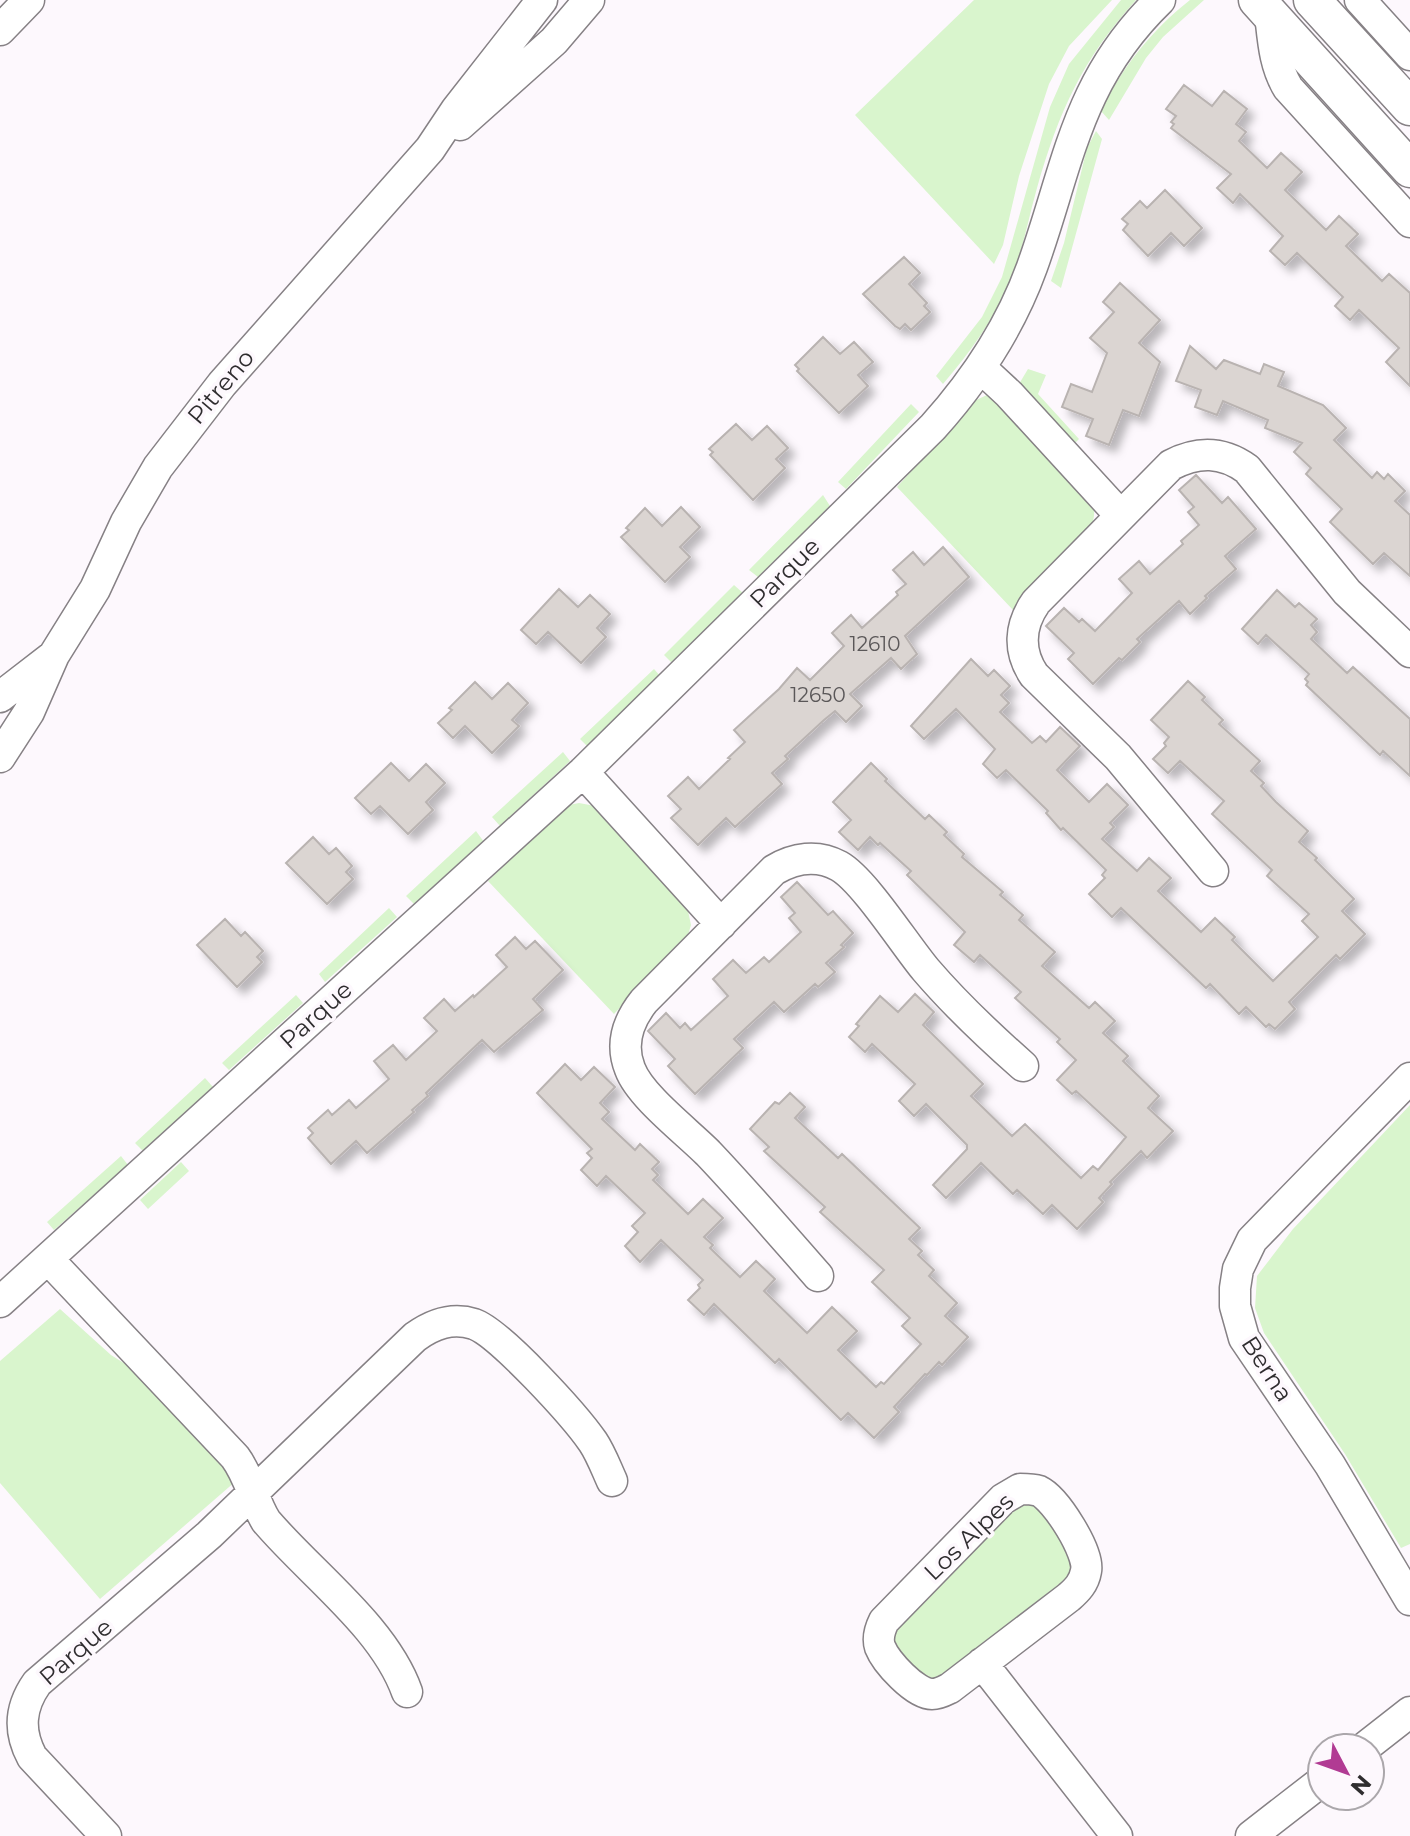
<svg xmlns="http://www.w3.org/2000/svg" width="1410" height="1836" font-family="Montserrat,sans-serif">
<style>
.green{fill:#d9f5cd}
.building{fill:#dbd5d2;stroke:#b9b3b1;stroke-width:2;filter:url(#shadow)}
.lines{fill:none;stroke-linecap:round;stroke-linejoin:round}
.minor-casing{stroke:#868185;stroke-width:33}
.tertiary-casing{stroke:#868185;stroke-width:39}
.minor{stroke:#fff;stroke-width:30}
.tertiary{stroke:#fff;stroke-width:36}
.labels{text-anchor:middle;stroke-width:7;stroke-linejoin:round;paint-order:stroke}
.number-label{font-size:20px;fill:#5a5758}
.street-label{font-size:24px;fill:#2f2d2f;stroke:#fdf8fd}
</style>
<defs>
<filter id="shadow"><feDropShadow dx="7" dy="7" stdDeviation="4" flood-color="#0004"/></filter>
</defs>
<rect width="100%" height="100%" fill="#fdf8fd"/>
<!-- green -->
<path class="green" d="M974,0H1112L1069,46L1049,84L1019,176L1003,245L994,264L855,115Z
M1121,0H1136C1082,60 1059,111 1037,188C1028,219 1023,251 1010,282C994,320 970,352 943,384L936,376L982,317L1002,277L1050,107L1069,64Z
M1190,0H1204L1163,37L1146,58L1109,120L1101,111C1122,67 1152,30 1190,0Z
M1096,131L1102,139L1061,288L1051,281L1064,243L1087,148Z
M1028,369L1046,375L1038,394L1079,439L1074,444L1019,384Z
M987,395L994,397L1093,504C1096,516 1093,524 1086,535L1013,610L897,487L974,401Z
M911,404L919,412L846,489L838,482Z
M823,495L830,506L758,577L749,570Z
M734,585L743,593L672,663L664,655Z
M654,669L661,677L588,747L580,739Z
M563,752L570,761L500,826L492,817Z
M579,803L595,806L687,906L691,925L688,935L614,1014L488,881L559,813L569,805Z
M476,831L484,842L414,904L406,896Z
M389,908L397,917L325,982L319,974Z
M296,995L303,1003L229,1070L222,1063Z
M205,1078L213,1087L144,1152L135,1143Z
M1410,1105V1544L1401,1548L1345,1454L1264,1333L1255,1308L1257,1276L1293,1229Z
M121,1156L128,1165L54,1230L47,1222Z
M181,1162L189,1171L148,1209L140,1200Z
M60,1309L111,1355L146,1377L236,1481L100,1599L0,1483V1361Z
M1025,1501L1037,1506L1074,1558L1070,1579L938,1681C932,1680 923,1679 919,1676C904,1666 890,1645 896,1628L1014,1507Z"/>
<!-- building -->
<path class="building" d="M1184,85L1212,106L1224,91L1247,109L1236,124L1246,132L1239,141L1267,168L1281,153L1302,172L1285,190L1326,230L1339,216L1358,234L1346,246L1382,281L1389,274L1410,293V386L1386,362L1399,348L1359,310L1350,320L1335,306L1343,297L1297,253L1285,265L1270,251L1283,236L1240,194L1233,203L1217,188L1231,174L1171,128L1174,124L1171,122L1176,116L1166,109Z
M1165,190L1202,228L1184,246L1171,233L1148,256L1123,230L1128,224L1122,219L1140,201L1147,208Z
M904,257L920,273L909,284L927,303L924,306L930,312L911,330L905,324L900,329L895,326L863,294Z
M1120,283L1160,320L1139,343L1160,362L1139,416L1123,410L1109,445L1086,436L1093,419L1062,407L1071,384L1092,392L1107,353L1090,338L1114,312L1103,302Z
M823,337L840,354L854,342L873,362L858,375L868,386L839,413L797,371L799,369L795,365Z
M1190,346L1216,369L1224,360L1260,374L1264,364L1284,372L1278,386L1323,405L1346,428L1334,440L1372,478L1377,472L1384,479L1388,474L1405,491L1395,501L1410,515V576L1384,553L1373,564L1330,522L1342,509L1306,474L1311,468L1294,452L1302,443L1265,428L1268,420L1223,401L1217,415L1195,407L1201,390L1176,381Z
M736,424L752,440L767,426L788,448L776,459L785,468L753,500L710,455L713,452L709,449Z
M1196,475L1222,503L1228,497L1256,529L1225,556L1236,569L1205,596L1207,598L1190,614L1179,601L1137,639L1140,642L1122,660L1119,658L1093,684L1068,659L1074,653L1046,626L1064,608L1079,622L1082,619L1095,631L1132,593L1119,579L1139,561L1150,574L1183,544L1181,541L1199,525L1188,512L1194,507L1179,490Z
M681,507L700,527L680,547L690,557L665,582L621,537L629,530L626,528L645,508L662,526Z
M943,547L969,577L905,636L917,654L901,669L891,658L850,694L862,706L846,722L835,711L824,720L785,756L788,759L772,773L782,784L735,827L726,818L698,845L671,818L681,809L668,796L688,777L699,789L730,759L728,758L745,742L734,730L779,689L797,668L810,680L844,646L832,633L851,615L862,628L898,595L896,592L906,584L893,570L913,552L924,565Z
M559,589L578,607L590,595L610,614L597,628L606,637L581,663L548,632L536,644L521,630Z
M1277,590L1295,607L1299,603L1317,619L1311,625L1317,632L1311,639L1347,673L1353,667L1410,719V776L1383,751L1380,755L1306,685L1308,682L1305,679L1309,674L1266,635L1258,644L1242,629Z
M971,659L988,676L994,670L1010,686L1001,695L1009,703L1000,712L1032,743L1040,736L1046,742L1060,727L1080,746L1057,770L1089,802L1107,784L1128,805L1110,823L1114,827L1102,839L1137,871L1149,858L1171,878L1158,891L1201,932L1215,918L1235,937L1232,940L1273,981L1318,937L1302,921L1309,914L1267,876L1272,870L1212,814L1224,801L1180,761L1168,773L1153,759L1166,746L1164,743L1169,737L1151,720L1188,681L1205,697L1202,700L1223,720L1219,724L1260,761L1251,771L1264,783L1261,786L1276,802L1308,831L1299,842L1317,858L1315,860L1354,899L1342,911L1365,934L1340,959L1336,955L1289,1002L1295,1009L1275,1029L1269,1024L1266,1027L1246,1007L1239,1014L1210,984L1206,988L1121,908L1112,917L1089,894L1105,878L1102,875L1106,870L1063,828L1061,830L1046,813L1048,811L1006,770L997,778L983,764L995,749L956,709L924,739L911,726Z
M475,682L492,699L508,683L528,703L512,720L519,726L492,753L465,726L453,738L438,723L452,710L449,708Z
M391,763L409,781L426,764L445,783L426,802L433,810L408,834L380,806L371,814L355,798Z
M871,763L887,779L885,781L925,819L929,815L947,832L944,835L964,854L962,857L1003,892L1000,895L1023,915L1019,920L1055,952L1042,966L1089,1008L1095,1002L1115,1021L1103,1033L1128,1056L1123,1061L1159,1096L1148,1108L1173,1131L1147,1158L1141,1151L1110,1182L1112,1184L1099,1198L1103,1202L1077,1229L1052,1205L1043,1214L1017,1190L1013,1194L981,1163L946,1198L933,1185L967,1149V1145L926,1104L914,1116L899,1101L915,1084L872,1044L865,1052L849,1037L859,1026L856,1024L880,996L898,1012L915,994L934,1012L923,1025L983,1084L971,1096L1012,1136L1025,1124L1081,1178L1093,1166L1098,1170L1126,1137L1076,1091L1072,1094L1057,1080L1076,1060L1057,1042L1060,1039L1015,998L1021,992L980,955L974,962L954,945L965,932L907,875L911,871L880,843L878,845L870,837L858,850L839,832L851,820L833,802Z
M313,837L329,854L336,848L352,866L346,872L353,879L327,904L286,863Z
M797,882L828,915L833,911L853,933L841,945L844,947L826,963L835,972L818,987L815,984L784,1012L774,1002L734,1039L743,1048L695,1094L668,1066L675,1059L648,1031L666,1013L680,1028L685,1023L691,1030L728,996L713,979L733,960L746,973L764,957L769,962L801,932L789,918L795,913L781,897Z
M225,919L241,936L245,932L263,951L257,957L262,962L237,987L197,945Z
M515,937L526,949L535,941L563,970L533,999L543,1010L494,1052L482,1040L426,1093L428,1096L412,1110L414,1112L367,1153L356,1141L331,1164L308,1138L313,1133L308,1128L328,1110L332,1115L349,1100L356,1108L389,1079L374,1061L393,1045L406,1060L437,1031L424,1018L444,999L455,1011L473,995L474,997L507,967L496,955Z
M565,1064L581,1080L594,1067L615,1087L600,1103L609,1112L602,1119L635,1150L640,1144L659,1162L652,1169L658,1175L653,1180L688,1214L703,1199L723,1218L704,1237L713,1245L710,1248L740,1277L756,1261L775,1279L764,1291L807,1333L832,1307L857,1331L838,1350L876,1387L881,1382L884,1384L921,1344L902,1326L910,1318L872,1282L884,1270L820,1212L825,1207L764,1151L769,1147L750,1129L775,1102L779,1104L790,1093L805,1107L795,1118L838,1158L842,1154L920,1228L909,1239L922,1251L918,1255L934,1270L929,1276L957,1303L945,1316L968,1337L942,1365L939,1362L927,1375L925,1374L894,1407L899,1412L874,1438L848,1413L841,1420L779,1359L775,1363L714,1304L704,1315L688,1300L700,1288L698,1285L703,1280L661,1240L640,1262L625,1246L638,1232L632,1226L645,1213L606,1176L597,1186L581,1170L592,1158L587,1153L592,1149L537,1093Z"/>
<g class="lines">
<defs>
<path id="minor" d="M1360,0L1410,55
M1270,14C1273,40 1274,65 1288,88L1410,222
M0,30L29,0
M460,125L554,41L589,0
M981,368L1009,394L1120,515
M0,697L53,656
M0,757L29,712L54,655L95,589L126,522L158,467L222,384L430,149L456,110L542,0
M583,772L721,924
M1213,871L1118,757L1034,675C1018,651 1019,626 1036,602L1171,465C1198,451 1222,451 1247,469L1347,592L1410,652
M1410,1078L1252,1240L1238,1269L1235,1288V1306L1244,1338L1330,1465L1410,1600
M48,1259L235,1457C250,1477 253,1500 266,1521C311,1574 384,1627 407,1692
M818,1276C782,1235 746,1193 708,1153C686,1131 640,1096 630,1069C620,1044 628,1021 644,1001L774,870C794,858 817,854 839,866C864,880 905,945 926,970C956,1005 989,1036 1023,1066
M0,1302L583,772L933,427C976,379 1010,328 1032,267C1069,164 1076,81 1160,0
M1020,1489C1027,1489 1033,1489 1039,1491C1056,1499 1090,1553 1086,1571C1084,1583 1077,1590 1069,1597L950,1688C944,1691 939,1694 932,1694C915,1694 886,1662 880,1647C877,1638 880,1629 884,1621L1003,1499Z
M982,1663L1117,1836
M1364,1748L1410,1712
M106,1836L32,1757C18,1731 20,1707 37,1683L209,1535L415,1337C433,1324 452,1317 474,1324C500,1333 575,1416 593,1442C601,1454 606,1468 612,1481
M1251,1836L1322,1781"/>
<path id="tertiary" d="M1257,0L1410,169
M1312,0L1410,107"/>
</defs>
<!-- minor casing -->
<use href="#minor" class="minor-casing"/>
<!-- tertiary casing -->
<use href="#tertiary" class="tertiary-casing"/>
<!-- minor -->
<use href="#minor" class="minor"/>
<!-- tertiary -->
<use href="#tertiary" class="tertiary"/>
</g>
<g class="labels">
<!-- number labels -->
<g class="number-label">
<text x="875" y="651">12610</text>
<text x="818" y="702">12650</text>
</g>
<!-- street labels -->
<g class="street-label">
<text transform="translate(221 387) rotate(-50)" y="8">Pitreno</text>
<text transform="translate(785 573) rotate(-45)" y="8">Parque</text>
<text transform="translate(316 1015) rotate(-42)" y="8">Parque</text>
<text transform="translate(1267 1369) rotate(57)" y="8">Berna</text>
<text transform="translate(969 1537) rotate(-44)" y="8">Los Alpes</text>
<text transform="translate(76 1652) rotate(-41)" y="8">Parque</text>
</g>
</g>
<!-- north arrow -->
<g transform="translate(1346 1772) rotate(131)"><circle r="38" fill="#fdf8fd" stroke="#aba7ab" stroke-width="2"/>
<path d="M0-6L14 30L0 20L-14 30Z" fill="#b13b93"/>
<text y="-12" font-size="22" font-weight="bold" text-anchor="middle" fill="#2f2d2f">N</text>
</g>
</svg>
